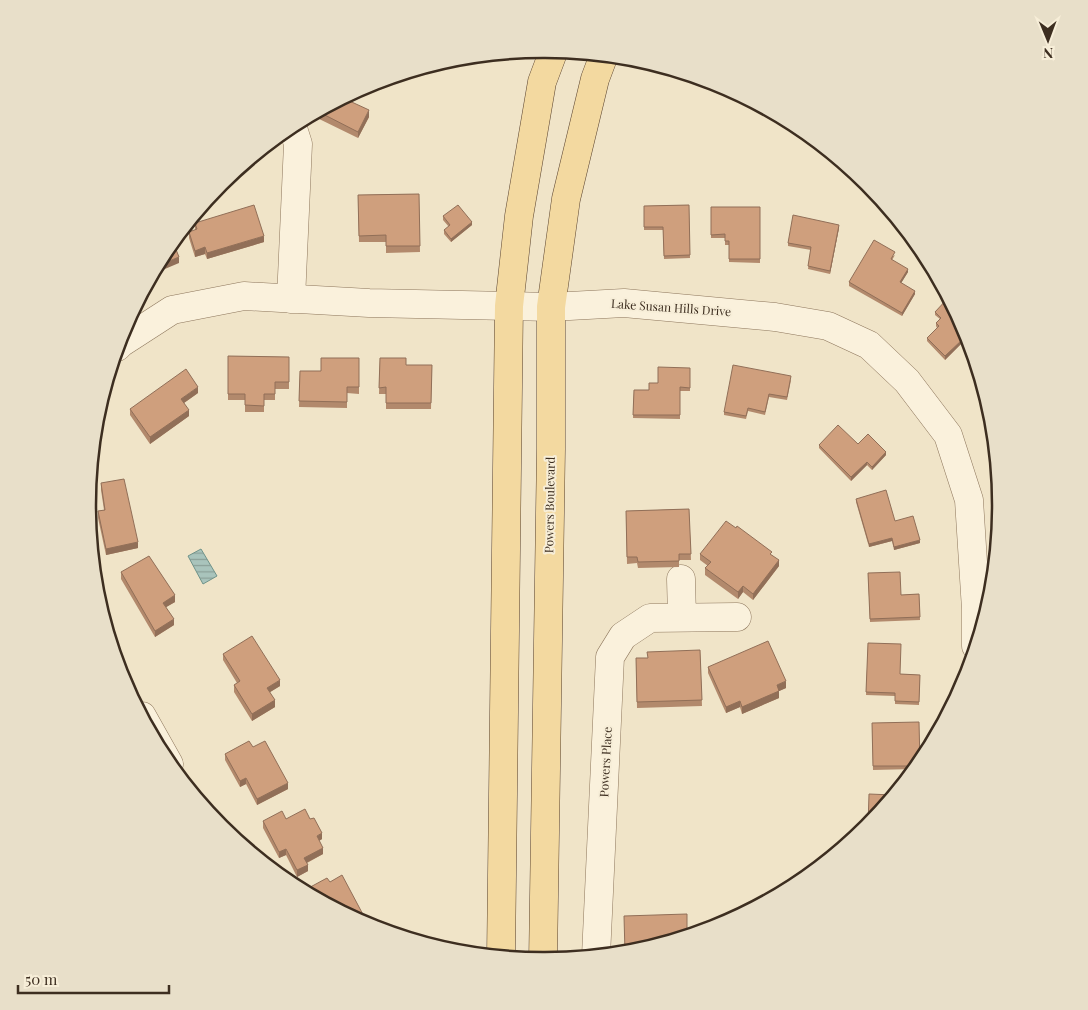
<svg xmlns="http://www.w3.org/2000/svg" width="1088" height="1010" font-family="'Playfair Display',serif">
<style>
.water{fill:url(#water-rules);stroke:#6f938a}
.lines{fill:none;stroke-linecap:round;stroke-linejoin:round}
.minor-casing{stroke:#8d765c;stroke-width:29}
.major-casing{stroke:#5b4430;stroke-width:29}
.minor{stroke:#faf1dc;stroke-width:28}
.major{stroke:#f3d9a0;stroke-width:28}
.wall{fill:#b2896c}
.shaded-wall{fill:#916f58}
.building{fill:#cf9f7d;stroke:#916f58}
.labels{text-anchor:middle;stroke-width:4;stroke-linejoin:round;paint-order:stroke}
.street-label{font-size:12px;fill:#3d2e20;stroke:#f7eed8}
.rim{fill:none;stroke:#3d2e20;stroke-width:2.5}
</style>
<defs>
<pattern id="water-rules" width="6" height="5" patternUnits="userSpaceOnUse" patternTransform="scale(1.25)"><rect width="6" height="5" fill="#a9c4bc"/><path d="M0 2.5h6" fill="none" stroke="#8ba098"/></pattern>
</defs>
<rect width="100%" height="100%" fill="#f0e4c8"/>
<!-- water -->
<path class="water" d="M201,549L217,576L203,584L188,556Z"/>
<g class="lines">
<defs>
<path id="minor" d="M291,299L298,144L292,125
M117,347L121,343L172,310L244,296L369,303L509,306L551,307L624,303L775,317L828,326L869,345L907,381L948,435L969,500L976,609V646
M681,579L682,617
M142,716L169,764
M596,956L610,657L623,636L650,618L737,617"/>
<path id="major" d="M501,957L509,306L519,216L542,82L554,50
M543,961L551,449V307L566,199L595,79L604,55"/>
</defs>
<!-- minor casing -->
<use href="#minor" class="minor-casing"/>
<!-- major casing -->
<use href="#major" class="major-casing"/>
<!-- minor -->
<use href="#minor" class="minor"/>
<!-- major -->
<use href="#major" class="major"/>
</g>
<!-- wall -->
<path class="wall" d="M343,98L369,117L358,138L311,115Z
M419,194L420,252L386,253V242H359L358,195Z
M689,205L690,258L664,259L663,230H644V206Z
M711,207H760V263L729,262V245H725V238H711Z
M443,216L472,225L451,242L444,234V230L449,227L443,220Z
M195,223L264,242L207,259L205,254L195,257L189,238V232L195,230Z
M839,228L830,274L808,269L811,250L788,246V243Z
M895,255L892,260L908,272L901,283L915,294L902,316L849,286V282Z
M935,312L966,331L969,343L967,346L963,342L945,360L927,341V338L937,328L936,326V323L940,319L935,315Z
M228,356L289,357V389H275V400H264V412H245V400H228Z
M359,358V394L347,393V408L299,407L300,371H321Z
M380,358L406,365H432L431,409H386V394H379Z
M690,368V391H680V419L633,418L634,390H649L658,383Z
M791,380L787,400L769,397L765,415L748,411L746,419L724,415V412Z
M198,393L184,403L189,416L150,444L130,415V409Z
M978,395L992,416V422L978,399Z
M819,445L886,455L872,470L867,465L851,481L819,448Z
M101,483L138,548L106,555L98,518V511L104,510L101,490Z
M856,499L920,543L894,550L892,541L869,547L856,502Z
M689,509L691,560H679V567L638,568L637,563L627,564L626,511Z
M700,554L772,555L779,566L753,600L743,592L738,599L705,575V568L708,566L700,560Z
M121,572L175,602L166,607L174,625L155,637L121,579Z
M868,573L901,595L919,594L920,620L870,622Z
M868,643L900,674L920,675L919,705L895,704V696L866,695Z
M700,650L702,706L637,708L636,658H648Z
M223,654L280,686L270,692L275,707L252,721L234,692V685L237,683L223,660Z
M708,667L786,688L779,691V698L742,714L740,707L726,713L708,673Z
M872,723L920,763L915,769L873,770Z
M253,747L288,789L257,805L246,784L240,787L225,760V754Z
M263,821L322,839L319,841L323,854L307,863L308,871L297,877L286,855L279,858L263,828Z"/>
<!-- shaded-wall -->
<path class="shaded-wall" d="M369,110V117L358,138V132Z
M472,222V225L451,242V239Z
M839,225V228L830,274V271Z
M264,236V242L207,259V253Z
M205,247V254L195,257V251Z
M179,257V263L153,274L157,266Z
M908,269V272L900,285V282Z
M915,291V294L902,316V313Z
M963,339V342L945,360V356Z
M198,387V393L181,405V399Z
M189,410V416L150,444V437Z
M886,452V455L872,470V467Z
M867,462V465L851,481V477Z
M892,538V541L869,547V544Z
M920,540V543L894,550V547Z
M138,542V548L106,555V549Z
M779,560V566L753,600V594Z
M743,586V592L738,599V592Z
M175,595V602L163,609V603Z
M174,619V625L155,637V631Z
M280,680V686L267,694V688Z
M786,681V688L777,692V685Z
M779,691V698L742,714V707Z
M275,700V707L252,721V714Z
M740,701V707L726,713V707Z
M246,778V784L240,787V781Z
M288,783V789L257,805V799Z
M322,833V839L317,842V836Z
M323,848V854L304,864V858Z
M286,849V855L279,858V852Z
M308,865V871L297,877V870Z"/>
<!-- building -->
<path class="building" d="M343,98L369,110L358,132L317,111Z
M419,194L420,246H386V235L359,236L358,195Z
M254,205L264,236L207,253L205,247L195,251L189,232L197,229L195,223Z
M458,205L472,222L451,239L444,230L450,225L443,216Z
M689,205L690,255L664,256L663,227H644V206Z
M711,207H760V259H729V241H725V234L711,235Z
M793,215L839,225L830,271L808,266L811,247L788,243Z
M874,240L895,252L891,259L908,269L900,282L915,291L902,313L849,282Z
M173,242L179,257L157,266L165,251Z
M948,298L966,331L969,341L967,343L963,339L945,356L927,338L939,326L936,323L941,318L935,312Z
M228,356L289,357V382H275V394H264V406L245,405V394H228Z
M321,358H359V387H347V402L299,401L300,371H321Z
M380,358H406V365H432L431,403H386V387L379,388Z
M733,365L791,376L787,397L769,394L765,412L748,408L746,416L724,412Z
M658,367L690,368V388L680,387V415H633L634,390H649V383H658Z
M186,369L198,387L181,399L189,410L150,437L130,409Z
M984,391L992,416V419L978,395Z
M838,425L858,444L868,434L886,452L872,467L867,462L851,477L819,445Z
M124,479L138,542L106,549L98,511L105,510L101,483Z
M886,490L895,521L913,516L920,540L894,547L892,538L869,544L856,499Z
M689,509L691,554H679V561L638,562L637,557H627L626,511Z
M726,521L736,528L737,526L772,552L770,554L779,560L753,594L743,586L738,592L705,568L711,562L700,554Z
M149,556L175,595L163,603L174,619L155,631L121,572Z
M900,572L901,595L919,594L920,617L870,619L868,573Z
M252,636L280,680L267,688L275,700L252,714L234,685L240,681L223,654Z
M768,641L786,681L777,685L779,691L742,707L740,701L726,707L708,667Z
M868,643L901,644L900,674L920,675L919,702L895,701V693L866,692Z
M700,650L702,700L637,702L636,658H648L647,652Z
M919,722L920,763L917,766H873L872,723Z
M249,741L253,747L265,741L288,783L257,799L246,778L240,781L225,754Z
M869,794L893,795L868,826Z
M305,809L310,819L314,818L322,833L317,836L323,848L304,858L308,865L297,870L286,849L279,852L263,821L282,811L286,819Z
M342,875L367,922L364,923L303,891L327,878L330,882Z
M731,913L735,917L716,927Z
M687,914V936L633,953H625L624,916Z"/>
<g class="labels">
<!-- street labels -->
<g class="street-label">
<text transform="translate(671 308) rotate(4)" y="4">Lake Susan Hills Drive</text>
<text transform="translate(550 505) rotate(-89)" y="4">Powers Boulevard</text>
<text transform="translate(606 762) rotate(-87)" y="4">Powers Place</text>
</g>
</g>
<!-- crop -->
<path d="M0 0H1088V1010H0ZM543 58H545A447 447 0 0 1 992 505V505A447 447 0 0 1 545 952H543A447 447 0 0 1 96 505V505A447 447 0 0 1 543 58Z" fill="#e8dfc9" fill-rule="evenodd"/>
<path class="rim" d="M543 58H545A447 447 0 0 1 992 505V505A447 447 0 0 1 545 952H543A447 447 0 0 1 96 505V505A447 447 0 0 1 543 58Z"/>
<!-- north arrow -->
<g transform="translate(1048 40) rotate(179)" stroke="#f7eed8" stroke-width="4" paint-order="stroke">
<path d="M0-4L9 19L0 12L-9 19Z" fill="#3d2e20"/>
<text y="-8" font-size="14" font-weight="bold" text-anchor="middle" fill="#3d2e20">N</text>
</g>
<!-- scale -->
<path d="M18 985v8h151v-8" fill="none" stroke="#3d2e20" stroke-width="2.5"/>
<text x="25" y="985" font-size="15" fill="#3d2e20" stroke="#f7eed8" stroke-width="4" paint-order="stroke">50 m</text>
</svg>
